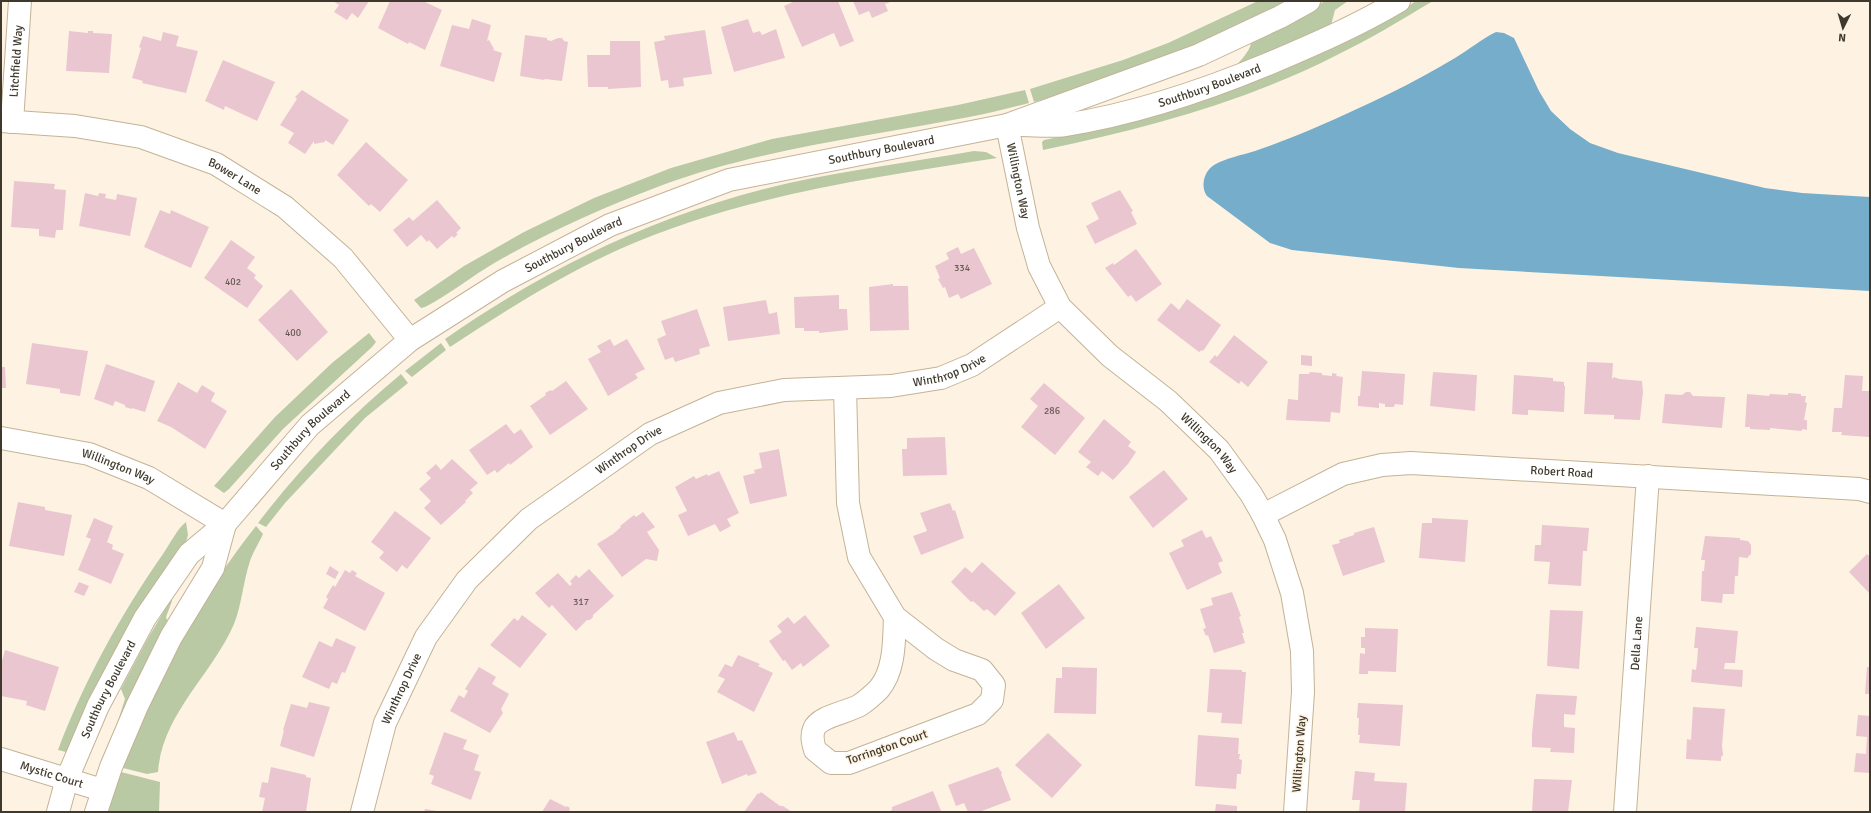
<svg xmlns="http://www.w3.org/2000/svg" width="1871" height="813" font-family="Signika,sans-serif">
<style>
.green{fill:#b8c9a4}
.water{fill:#75adcb}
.building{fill:#eac6d0}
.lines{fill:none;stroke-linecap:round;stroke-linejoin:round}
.street-casing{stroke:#c3b397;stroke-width:24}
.street{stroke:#fff;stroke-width:22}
.labels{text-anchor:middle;stroke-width:3;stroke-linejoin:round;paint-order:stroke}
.number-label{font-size:10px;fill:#6a5c56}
.street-label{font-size:12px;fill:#3f392d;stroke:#fef3e2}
</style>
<rect width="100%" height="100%" fill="#fef3e2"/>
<!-- green -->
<path class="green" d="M1258,1H1287C1207,42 1122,80 1034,102L1030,89L1123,60L1168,43Z
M1325,1H1348L1335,10L1331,25L1234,69C1239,61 1250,52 1251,43Z
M1416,1H1433C1401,20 1370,39 1337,55C1245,102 1144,129 1043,150L1042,142L1044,140L1097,129L1407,7Z
M1025,90L1029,103C1009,108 990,113 969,117C865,137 761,149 660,186C604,207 549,232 496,262C472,276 450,294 425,307L421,308L414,300L464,266L524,232L594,198L671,168L772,139L958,105Z
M974,151L986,152L997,158C869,178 739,196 620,249C560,276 505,311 450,347L445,339C549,266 665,211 789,183C850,170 912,162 974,151Z
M369,333L376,342L372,347L283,429L229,489L224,493L214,486L275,417L332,363Z
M441,343L446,350L412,377L405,371Z
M401,374L408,383L365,418L285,503L266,527L258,523C300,468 348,418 401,374Z
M186,522L188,535L185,545L70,753L58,750C84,681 121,614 163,554C170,544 177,529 186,522Z
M256,526L263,534C259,543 253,552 250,561C243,582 242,604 234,624C212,675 162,714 158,772L147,774L123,768C151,685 202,594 256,526Z
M171,599L172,601L166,617L168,622L119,725L118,721L125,699L121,689L147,640Z
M121,772L160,782L159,812H108Z"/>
<!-- water -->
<path class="water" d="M1496,32L1504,33L1514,38L1539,91L1551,111L1570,129L1590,143L1618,153L1765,188L1802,193L1870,197V291L1459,268L1292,250L1270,243L1207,196C1200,187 1204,171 1214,165C1226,158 1242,155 1255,151C1276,144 1298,135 1319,126C1365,106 1412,84 1455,58C1469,50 1481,39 1496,32Z"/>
<!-- building -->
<path class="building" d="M333,1H369L358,18L352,13L347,20L334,12L339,5Z
M390,1H423L442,10L425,50L409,42L408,44L378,28Z
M795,1H838L854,41L840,47L834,33L802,47L784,6Z
M853,1H893L885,4L888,11L872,18L869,11L859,15Z
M472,19L491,25L487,41L489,40L494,49L493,50L502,53L494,82L440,66L452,25L469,29Z
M748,19L753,33L760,31L762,35L776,29L785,58L734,72L721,27Z
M705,30L712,74L683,78L684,86L669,88L668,80L661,81L654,42L665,40L664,36Z
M69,31L88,33V31H93V33L112,34L109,73L66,71Z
M163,32L179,36L176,46L198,51L186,93L142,83L143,81L132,78L141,48L139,47L143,36L161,41Z
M525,35L547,38V40L551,41L558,38H562L564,41L568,42L562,81L545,79L544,80L520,76Z
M610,41H640L641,87L608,89V87H588L587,55H610Z
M223,60L275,82L257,121L225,106L224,110L205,101Z
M302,90L349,120L333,145L325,140V142L314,144V141L305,154L288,143L294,133L280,125L297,99L295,97Z
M366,142L408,180L380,212L371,204L369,206L337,175Z
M14,181L55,184L54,189L66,190L63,230H56L55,238L39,236V229L11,227Z
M1120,190L1133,211L1131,212L1137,224L1095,244L1086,226L1099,219L1091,203Z
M85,193L98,196L99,193L106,194L105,198L116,200L117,194L137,198L130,236L79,226Z
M437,200L461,228L456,233L458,234L454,238L452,236L437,249L429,240L427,242L421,235L407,247L393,230L409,217L413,221Z
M160,210L170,214L171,210L209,227L191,268L144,247Z
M231,240L255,257L247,268L256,275L254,278L263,286L247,308L204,278Z
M958,247L961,254L974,248L992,284L961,299L958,294L949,298L945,287L943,288L938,279L940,278L935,266L949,259L946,253Z
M1136,249L1162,284L1136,302L1131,295L1128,297L1105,268L1113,263L1114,265Z
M893,284V286H908L909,330L870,331L869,287Z
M291,289L328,332L297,361L258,320Z
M839,295V309H847L848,330L819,333V331H804V328H795L794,297Z
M1187,299L1221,325L1203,351L1202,350L1199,352L1157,320L1171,303L1179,310Z
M766,300L769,314L777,312L780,334L728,341L723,307Z
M697,309L710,346L699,349L700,354L675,362L673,357L665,360L657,339L666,335L661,321Z
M1234,335L1268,362L1248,387L1241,381L1239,384L1209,362L1215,355L1217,357Z
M610,339L614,346L627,339L645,369L635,374L638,378L608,396L588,359L601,352L597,346Z
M32,343L88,351L80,396L60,393V389L26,384Z
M1301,355L1312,356V366L1301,365Z
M1587,362L1613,363L1612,379L1614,377L1619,379L1642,381L1643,392L1640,420L1614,419V415L1584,414Z
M106,364L155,381L145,412L132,408V409L125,407V405L115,401L113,406L94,399Z
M1,367H5L6,388H1Z
M1362,371L1405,374L1403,405L1395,404L1394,407H1385V404L1379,403V408L1358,406V396H1360Z
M1310,372L1322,373V375L1332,376V373L1337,374L1336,376L1343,377L1340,413L1331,412L1330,422L1286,420L1288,399L1298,400L1299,374H1309Z
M1433,372L1477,375L1475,411L1430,406Z
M1514,375L1553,378V381L1564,382V386H1565L1564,412L1528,410V415L1512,414Z
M1845,375L1863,376L1862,391H1870L1869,437L1841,435L1842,432H1832L1834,408H1842Z
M566,381L588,409L550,435L530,406L546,395L545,393L551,390L552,391Z
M178,382L197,393L202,385L215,393L211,401L227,411L205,449L171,427L157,421Z
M1044,383L1085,418L1055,455L1021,427L1038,406L1030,399Z
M1686,392H1690L1693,396L1725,397L1722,428L1662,423L1665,394L1682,395Z
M1788,393L1801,394V396H1806L1805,402L1807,403L1804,420H1807V430L1803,429L1801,431L1770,428V430L1750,429V427H1745L1747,394L1769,396L1770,394L1788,395Z
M1104,419L1131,442L1128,446L1136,452L1128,464L1113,480L1102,471L1098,476L1086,467L1091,462L1078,452Z
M506,424L514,434L521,429L533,447L510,465L509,463L497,473L495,470L487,475L469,450Z
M945,437L947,475L903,476L902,449H907V438Z
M779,449L787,496L750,504L743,476L755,473L754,470L762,468L759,453Z
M452,459L478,483L470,490L473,493L465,501L466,502L441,525L424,508L431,501L419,489L431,478L426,473L436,464L441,470Z
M1164,470L1188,499L1153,528L1129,497Z
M719,471L739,513L727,519L731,526L720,532L715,524L688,536L678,515L687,511L675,487L694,476L696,479L707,474L708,476Z
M18,502L45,507V510L72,515L64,556L9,546Z
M950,503L953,511L955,510L964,538L921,555L913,536L927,531L920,513Z
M395,511L431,538L407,569L402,565L397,572L379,558L384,552L371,542Z
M643,512L655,527L647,532L659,550L657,561L646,559L622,577L597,544L613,534L621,527L620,526L634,515L636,517Z
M94,518L113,526L107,542L113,545L112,549L124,554L111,584L78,570L91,539L86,537Z
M1432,518L1468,520L1465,562L1419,558L1422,523H1432Z
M1542,525L1589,528L1587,551H1583L1581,586L1548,584L1550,562L1534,561L1535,545H1541Z
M1374,527L1385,562L1343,576L1332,545L1340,543L1339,540L1354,535V533Z
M1202,530L1206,538L1211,536L1223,561L1218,563L1222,573L1187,590L1169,553L1184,546L1181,540Z
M1705,536L1740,538V540L1748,541L1751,545V554L1747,558L1739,557L1738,576H1735L1734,594H1723L1722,603L1701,601L1702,571H1704L1705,560H1701Z
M1867,554L1870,557V594L1849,572Z
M982,562L1016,593L995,616L987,609L984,611L973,601L971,602L951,582L965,567L972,573Z
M330,566L339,572L335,579L326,574Z
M589,569L614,596L593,615V617L590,620H587L576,631L552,605L549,608L535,593L558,573L570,586L572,584L570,581L576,575L579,578Z
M345,570L350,573L352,570L357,573L355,576L385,593L365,631L323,608L328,599L326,597L333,585L335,587Z
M79,582L89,586L84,596L74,592Z
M1059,584L1085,618L1046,649L1021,613Z
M1232,592L1241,616L1239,617L1244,633H1242L1245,643L1214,653L1208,635L1206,636L1203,629L1206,628L1200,609L1213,605L1211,598Z
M1550,610L1583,611L1579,669L1547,666Z
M522,615L547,634L520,668L490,645L514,618L518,621Z
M805,615L830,646L803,667L801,663L792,670L785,660L783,661L769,641L782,632L777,626L788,617L794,624Z
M1696,627L1738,631L1735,663H1725L1724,669L1743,670L1742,687L1691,682L1692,669L1696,670L1697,662L1698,648H1694Z
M1365,628L1398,629L1396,672L1368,671V674H1359L1360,653L1365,654V648H1361V637H1365Z
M336,638L356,647L345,673L342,672L337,684L332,682L329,689L302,677L319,641L332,647Z
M5,650L59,667L45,711L26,705L27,701L1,696V665Z
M738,655L760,664L758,666L773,673L754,712L717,692L725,679L718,676L725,664L732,667Z
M479,667L496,677L492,684L509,694L501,709L503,713L490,733L450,711L459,695L464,698L468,691L465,689Z
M1062,667L1097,668L1096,714L1054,713L1056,678H1062Z
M1867,667H1870V694H1865Z
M1210,669L1242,670V672H1246L1242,724L1221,723L1222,713L1207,712Z
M1536,694L1577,696L1575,715L1564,714V727L1575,728L1574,753L1550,752L1551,748L1532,747V734Z
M309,702L330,707L314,757L280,746L284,730H283L291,704L307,708Z
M1358,703L1403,705L1400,746L1359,743L1360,735H1358L1359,718H1357Z
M1693,707L1725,709L1722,746L1723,755L1721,757V761L1686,759L1687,739L1691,740Z
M1858,715L1870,716V773L1854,772L1856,753L1866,754L1867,737L1856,736Z
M444,732L467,740L463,749L479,755L474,770L481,772L471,800L431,784L434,776L429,774Z
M734,732L738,741L742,740L757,773L748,776L747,774L722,784L706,742Z
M1048,733L1082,765L1052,798L1015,765Z
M1198,735L1239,738L1238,754H1240L1239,759L1242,760L1241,774H1237L1236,789L1195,786Z
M271,767L306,775V777L311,778L306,812H262L265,798L259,797L262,782L268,783Z
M998,767L1002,773L1001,774L1011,800L979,812H968L964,803L956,806L948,785Z
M1355,771L1375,773L1374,781L1407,783L1405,812H1359L1360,800H1352Z
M1534,779L1572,780L1568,812H1532Z
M933,791L941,811L888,812L892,810V807Z
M761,792L780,806H783L792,812H744L758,793L759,794Z
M550,799L566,807L567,806L570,808L569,810L572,812H542Z
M1216,804L1237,806V812H1215Z
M425,809L437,811V812H424Z"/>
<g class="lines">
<defs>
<g id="street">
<path id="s1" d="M1,121L75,126L141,137L216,164L285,207L343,258L410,340"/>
<path id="s2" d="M12,122L20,1"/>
<path id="s3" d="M1007,125L1028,228L1035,252L1039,266L1060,307L1110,356L1168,401L1219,450L1251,494L1263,515L1275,540L1292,593L1302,651L1303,692L1295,812"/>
<path id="s4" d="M1020,125C1034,125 1051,127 1065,125C1135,114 1203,91 1268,64C1313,45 1357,26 1399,1"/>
<path d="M845,388L848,503L859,557L895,617L936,649L954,660L982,670L994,685L992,700L978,714L849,763H831L815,750C813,743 811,736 814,729C819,716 849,712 860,705C866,701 874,694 879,689C895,670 894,641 895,617"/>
<path id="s5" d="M1,438L89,454L149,478L225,524"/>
<path id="s6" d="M1263,515L1343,474L1382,465L1411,463L1859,489L1870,492"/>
<path id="s7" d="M1,759L102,790"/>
<path id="s8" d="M58,812L67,779L98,706L145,618L189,554L225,524L310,425L410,340L503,281L610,225L729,180L1007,125L1199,55L1280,17L1309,1"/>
<path d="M96,812L111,767L137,706L171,637L213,568L225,524"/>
<path id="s9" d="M362,812L385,723L426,637L467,580L529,519L650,434L719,403L784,390L891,386L941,378L972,365L1060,307"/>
<path id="s10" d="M1625,812L1648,476"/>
</g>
</defs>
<!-- street casing -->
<use href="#street" class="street-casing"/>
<!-- street -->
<use href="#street" class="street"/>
</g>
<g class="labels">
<!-- number labels -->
<g class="number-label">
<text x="962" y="271">334</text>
<text x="233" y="285">402</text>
<text x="293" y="336">400</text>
<text x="1052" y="414">286</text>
<text x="581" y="605">317</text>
</g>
<!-- street labels -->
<g class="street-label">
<text dy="4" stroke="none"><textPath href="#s2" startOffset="61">Litchfield Way</textPath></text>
<text dy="4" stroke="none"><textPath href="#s4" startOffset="195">Southbury Boulevard</textPath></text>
<text dy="4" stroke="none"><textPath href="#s8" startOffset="1113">Southbury Boulevard</textPath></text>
<text dy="4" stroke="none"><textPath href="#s1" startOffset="243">Bower Lane</textPath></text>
<text dy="4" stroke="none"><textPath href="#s3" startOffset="57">Willington Way</textPath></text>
<text dy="4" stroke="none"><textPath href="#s8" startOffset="789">Southbury Boulevard</textPath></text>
<text dy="4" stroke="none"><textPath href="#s9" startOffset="802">Winthrop Drive</textPath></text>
<text dy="4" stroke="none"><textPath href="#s8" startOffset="465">Southbury Boulevard</textPath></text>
<text dy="4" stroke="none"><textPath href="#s3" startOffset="393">Willington Way</textPath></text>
<text dy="4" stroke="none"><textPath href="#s9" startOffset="466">Winthrop Drive</textPath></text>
<text dy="4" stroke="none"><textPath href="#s5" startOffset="121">Willington Way</textPath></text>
<text dy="4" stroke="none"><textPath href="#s6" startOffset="310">Robert Road</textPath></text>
<text dy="4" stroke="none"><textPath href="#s10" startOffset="169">Della Lane</textPath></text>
<text dy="4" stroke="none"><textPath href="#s9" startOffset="130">Winthrop Drive</textPath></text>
<text dy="4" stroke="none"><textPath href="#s8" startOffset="133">Southbury Boulevard</textPath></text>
<text transform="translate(887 747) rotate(-19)" y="4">Torrington Court</text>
<text transform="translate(1299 754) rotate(-86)" y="4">Willington Way</text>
<text dy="4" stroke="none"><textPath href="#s7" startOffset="53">Mystic Court</textPath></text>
</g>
</g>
<!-- border -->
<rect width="1871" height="813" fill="none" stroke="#3f392d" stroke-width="4"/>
<!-- north arrow -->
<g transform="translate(1843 28) rotate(185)" stroke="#fef3e2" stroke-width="3" paint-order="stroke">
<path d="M0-3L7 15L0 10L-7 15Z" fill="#3f392d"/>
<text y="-6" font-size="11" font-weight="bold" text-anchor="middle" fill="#3f392d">N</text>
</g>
</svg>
